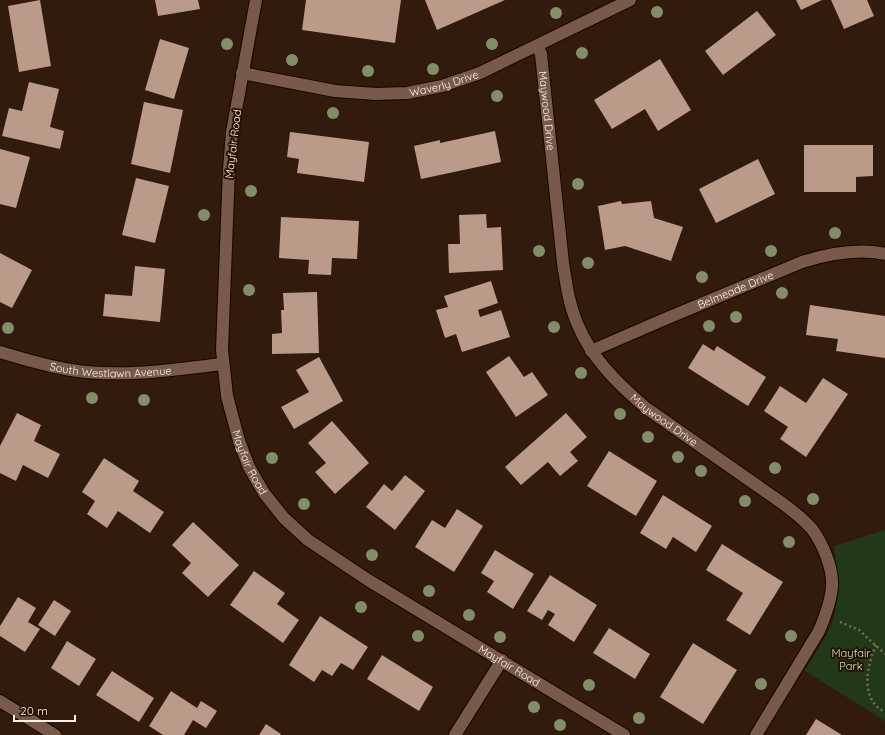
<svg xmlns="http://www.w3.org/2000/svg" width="885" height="735" font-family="Quicksand,sans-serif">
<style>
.green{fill:#213919}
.building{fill:#ba9a89}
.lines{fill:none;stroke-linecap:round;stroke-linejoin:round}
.street-casing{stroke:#180400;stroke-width:14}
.path{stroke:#7c685c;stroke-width:2.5;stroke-dasharray:2 3;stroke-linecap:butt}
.street{stroke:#775a4a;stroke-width:12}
.tree{fill:#808f67}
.labels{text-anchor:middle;stroke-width:4;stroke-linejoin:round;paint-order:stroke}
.street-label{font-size:11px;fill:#fff1ea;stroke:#271104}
.park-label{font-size:11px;fill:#bfeeb1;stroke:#271104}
</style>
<rect width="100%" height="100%" fill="#321a0c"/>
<!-- green -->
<path class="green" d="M885,530V721L805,671C813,657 825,640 831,625C841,603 837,569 834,546Z"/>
<!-- building -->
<path class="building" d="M40,0L51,66L19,72L8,6Z
M155,0H198L200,9L158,16Z
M306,0H401L395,43L302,30Z
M425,0H505L437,30Z
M796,0H822L801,10Z
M831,0H867L874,16L844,29Z
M757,11L776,35L723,75L705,51Z
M160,39L189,48L174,99L145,90Z
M660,59L691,110L658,131L645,109L612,129L594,100Z
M29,82L59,89L50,127L64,131L60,149L2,136L9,108L22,111Z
M144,102L183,110L170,173L131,164Z
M495,131L501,162L421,179L414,146L440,140V143Z
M290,132L369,142L364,182L297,173L299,159L287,157Z
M804,145H873V176L856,177V192H804Z
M0,149L30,157L16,208L0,204Z
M758,159L775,194L716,223L699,189Z
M136,178L169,186L155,243L122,235Z
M621,201L622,204L651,201L654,218L683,227L671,261L625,246L605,250L598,206Z
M486,214L487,228L501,227L503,270L449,273L448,244H460L459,215Z
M281,217L359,221L357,259L332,258L331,275L308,274L309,260L279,258Z
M0,253L32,270L12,308L0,302Z
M135,266L165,269L160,322L103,316L105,294L132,296Z
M491,281L498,303L478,310L480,317L501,310L510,337L462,352L456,334L445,338L436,310L448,307L444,296Z
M317,292L319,353L272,354V334L282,333L281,310H284L283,293Z
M810,305L885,316V358L836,351L838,339L806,335Z
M703,344L714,351L717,346L766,377L748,406L688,368Z
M509,356L524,377L532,372L548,395L516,417L486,372Z
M319,357L343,401L294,429L281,407L309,392L296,370Z
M823,378L848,394L806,457L780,439L788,427L764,411L780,386L806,403Z
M17,413L41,425L34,441L60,454L48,478L23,465L16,481L0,473V446Z
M566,413L587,437L570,452L578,461L560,476L548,462L521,485L505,467Z
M332,421L369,463L335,494L315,472L326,463L308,443Z
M609,451L657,481L636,516L587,486Z
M104,458L139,481L133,491L164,512L150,533L118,511L107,528L87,514L95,501L82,492Z
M405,475L425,491L395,530L366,507L384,484L392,491Z
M663,495L712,526L696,552L673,537L666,549L640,533Z
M457,509L483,526L454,572L415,547L432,520L445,528Z
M193,522L239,565L208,597L182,573L191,563L172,545Z
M722,544L783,582L750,635L726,620L743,593L706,570Z
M495,550L534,574L513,609L487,592L494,581L481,573Z
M254,571L285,593L277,604L299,620L283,643L230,605Z
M550,575L597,605L574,642L548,625L555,614L548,610L542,620L527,611Z
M18,597L36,608L28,622L40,629L25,652L0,636V626Z
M54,600L71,611L55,636L38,625Z
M320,616L368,647L353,670L341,663L332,676L322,670L314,682L289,665Z
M609,628L650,654L635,679L593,653Z
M67,641L96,659L79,686L51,668Z
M693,643L737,670L703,724L660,697Z
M382,655L433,687L419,711L367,679Z
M112,671L154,698L139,722L96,695Z
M171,691L197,708L201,701L217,711L206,728L193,720L184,735H163L149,726Z
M816,719L842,735H806Z
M266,724L281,734L280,735H259Z"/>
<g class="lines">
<defs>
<g id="street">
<path id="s1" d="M256,0L232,132L229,169L222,350L227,396L239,441L249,467L264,493L284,518L308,540L368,580L624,735"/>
<path id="s2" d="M537,46L541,54L563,263C566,283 569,304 577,323C591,358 618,384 646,408L782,503C793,511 803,519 812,529C823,544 833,568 832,586C831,602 825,617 819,631L756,735"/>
<path id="s3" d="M242,73L335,91L376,94L407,93L442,86L480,73L630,0"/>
<path id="s4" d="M591,351L665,319L802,262C828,254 858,248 885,254"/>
<path id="s5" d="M0,352C23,359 46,366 71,370C121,378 172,370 222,364"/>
<path d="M0,701L55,735"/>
<path d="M455,735L502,660"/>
</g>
</defs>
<!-- street casing -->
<use href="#street" class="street-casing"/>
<!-- path -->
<path class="path" d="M840,622L859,630L885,654
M876,645C867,666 859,699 885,712"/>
<!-- street -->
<use href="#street" class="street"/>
</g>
<!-- trees -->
<g class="tree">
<circle cx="657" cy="12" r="6"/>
<circle cx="556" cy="13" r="6"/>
<circle cx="227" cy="44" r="6"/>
<circle cx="492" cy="44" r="6"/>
<circle cx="582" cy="53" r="6"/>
<circle cx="292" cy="60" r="6"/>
<circle cx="433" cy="69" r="6"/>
<circle cx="368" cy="71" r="6"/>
<circle cx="497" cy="96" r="6"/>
<circle cx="333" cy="113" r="6"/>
<circle cx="578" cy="184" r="6"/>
<circle cx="251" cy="191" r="6"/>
<circle cx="204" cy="215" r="6"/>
<circle cx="835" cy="233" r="6"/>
<circle cx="539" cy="251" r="6"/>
<circle cx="771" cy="251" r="6"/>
<circle cx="588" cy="263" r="6"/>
<circle cx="702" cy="277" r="6"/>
<circle cx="249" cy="290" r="6"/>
<circle cx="782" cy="293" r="6"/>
<circle cx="736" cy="317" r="6"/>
<circle cx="709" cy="326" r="6"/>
<circle cx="554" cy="327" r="6"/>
<circle cx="8" cy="328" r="6"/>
<circle cx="581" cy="373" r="6"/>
<circle cx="92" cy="398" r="6"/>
<circle cx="144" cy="400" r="6"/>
<circle cx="620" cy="414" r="6"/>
<circle cx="648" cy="437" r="6"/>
<circle cx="678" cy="457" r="6"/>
<circle cx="272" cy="458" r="6"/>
<circle cx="775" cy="468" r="6"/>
<circle cx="701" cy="471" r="6"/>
<circle cx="813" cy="499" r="6"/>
<circle cx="745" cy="501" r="6"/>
<circle cx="304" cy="504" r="6"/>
<circle cx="789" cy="542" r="6"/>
<circle cx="372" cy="555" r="6"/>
<circle cx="429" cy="591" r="6"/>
<circle cx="361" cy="607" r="6"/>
<circle cx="469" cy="615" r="6"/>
<circle cx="418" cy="636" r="6"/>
<circle cx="791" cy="636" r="6"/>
<circle cx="500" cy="637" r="6"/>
<circle cx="761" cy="684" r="6"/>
<circle cx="589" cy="685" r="6"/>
<circle cx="534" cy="707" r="6"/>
<circle cx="639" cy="718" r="6"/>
<circle cx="560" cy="725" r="6"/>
</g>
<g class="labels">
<!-- street labels -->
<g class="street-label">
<text dy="4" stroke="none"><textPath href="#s3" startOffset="205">Waverly Drive</textPath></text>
<text dy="4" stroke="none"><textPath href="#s2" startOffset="66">Maywood Drive</textPath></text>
<text transform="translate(233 144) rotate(-83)" y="4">Mayfair Road</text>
<text dy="4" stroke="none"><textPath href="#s4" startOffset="157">Belmeade Drive</textPath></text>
<text dy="4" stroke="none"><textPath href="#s5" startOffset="113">South Westlawn Avenue</textPath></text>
<text dy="4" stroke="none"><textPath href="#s2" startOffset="413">Maywood Drive</textPath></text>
<text dy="4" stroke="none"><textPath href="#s1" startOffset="469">Mayfair Road</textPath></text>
<text dy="4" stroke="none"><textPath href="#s1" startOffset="805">Mayfair Road</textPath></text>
</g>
<!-- park labels -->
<g class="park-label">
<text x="851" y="657">Mayfair<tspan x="851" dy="13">Park</tspan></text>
</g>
</g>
<!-- scale -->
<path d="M14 715v6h61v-6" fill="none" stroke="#fff1ea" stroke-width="2"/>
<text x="20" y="715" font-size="12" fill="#fff1ea" stroke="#271104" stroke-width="3" paint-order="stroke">20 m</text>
</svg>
